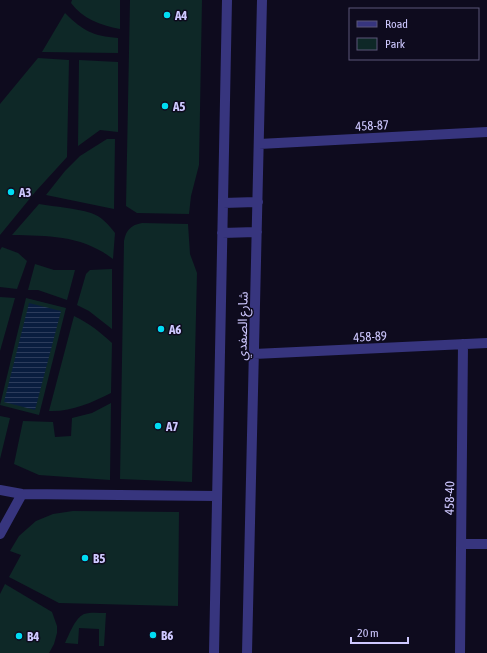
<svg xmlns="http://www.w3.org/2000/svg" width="487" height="653" font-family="'Asap Condensed','Noto Sans Arabic',sans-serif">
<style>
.green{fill:#0e2827}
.water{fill:url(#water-rules)}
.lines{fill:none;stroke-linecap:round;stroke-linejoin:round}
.minor{stroke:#37357e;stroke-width:10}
.poi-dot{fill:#00dcf3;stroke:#0e0b1e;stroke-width:1.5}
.labels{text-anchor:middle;stroke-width:3;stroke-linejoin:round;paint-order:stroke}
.poi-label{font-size:13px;font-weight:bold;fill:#cec8ff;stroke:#0e0b1e;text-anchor:start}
.street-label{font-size:13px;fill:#cec8ff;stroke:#0e0b1e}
</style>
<defs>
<pattern id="water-rules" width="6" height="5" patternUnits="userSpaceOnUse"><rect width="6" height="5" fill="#091d3f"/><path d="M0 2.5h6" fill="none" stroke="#2c3c5c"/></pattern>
</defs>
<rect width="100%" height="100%" fill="#0e0b1e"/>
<!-- green -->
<path class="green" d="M72,0H120V29C100,25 83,19 71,3Z
M130,0H202L199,165L191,196L189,214L137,213L126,206Z
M65,13C83,31 93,36 118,38V53L42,52Z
M38,58L69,60L67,157L36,191L0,235V104Z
M79,60L118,62V132L100,130L78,146Z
M107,139H115L114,209L46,195L65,171L80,156Z
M39,204C56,207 75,208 91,213C101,216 109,225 115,233L113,259C82,235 49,236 12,235Z
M142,223L188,224L190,254L197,273L192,482L120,479L124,241C126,230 131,225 142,223Z
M2,247L18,253L27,261L17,289L0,287V250Z
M35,264L54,270H75L67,300L38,290H28Z
M112,269V329L89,311L77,305L86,274L90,270Z
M0,297L15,298L0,351Z
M26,298L66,308L39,415L0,405Z
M74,316C89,323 100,332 112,343L111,393C91,403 71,412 49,411Z
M111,403L110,480L39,475L14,464L23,421L53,422L55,437L71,436L72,418L92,413Z
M0,416L10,418L0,459Z
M73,511L179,512L178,606L59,603L9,577L21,555L10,551L19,536L36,521L53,514Z
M5,584L52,612L57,626V633L54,644L49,653H0V594Z
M106,613L104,646H99V629L79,628L78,644L65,643C69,635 75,618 84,614C90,612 99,613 106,613Z"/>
<!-- water -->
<path class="water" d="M29,303L61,311L35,410L4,402Z"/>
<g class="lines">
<!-- minor -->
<path class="minor" d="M259,144L487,132
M223,203L258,202
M222,233L257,232
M254,354L487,343
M0,490L22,494L217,496
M0,534L22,494
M461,544H487
M214,653L227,0
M247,653L262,0
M460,653L463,344"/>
</g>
<!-- markers -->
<g class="poi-dot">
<circle cx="167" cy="15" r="4"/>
<circle cx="165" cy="106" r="4"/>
<circle cx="11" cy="192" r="4"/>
<circle cx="161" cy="329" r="4"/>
<circle cx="158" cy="426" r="4"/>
<circle cx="85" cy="558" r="4"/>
<circle cx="153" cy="635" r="4"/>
<circle cx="19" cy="636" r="4"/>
</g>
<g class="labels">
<!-- poi labels -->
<g class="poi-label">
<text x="175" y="20">A4</text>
<text x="173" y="111">A5</text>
<text x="19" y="197">A3</text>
<text x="169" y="334">A6</text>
<text x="166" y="431">A7</text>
<text x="93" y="563">B5</text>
<text x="161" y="640">B6</text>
<text x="27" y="641">B4</text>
</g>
<!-- street labels -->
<g class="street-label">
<text transform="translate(372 125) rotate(-3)" y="5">458-87</text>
<text transform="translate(242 326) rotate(-89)" y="5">شارع الصفدي</text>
<text transform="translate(370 336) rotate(-3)" y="5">458-89</text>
<text transform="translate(449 498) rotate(-89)" y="5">458-40</text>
</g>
</g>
<!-- legend -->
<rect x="349" y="8" width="130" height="52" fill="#0e0b1e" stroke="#5b5778"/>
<rect x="357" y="21" width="20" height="6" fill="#37357e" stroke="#5b5778"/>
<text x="385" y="28" font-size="12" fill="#cec8ff">Road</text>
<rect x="357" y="38" width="20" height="12" fill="#0e2827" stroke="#5b5778"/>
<text x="385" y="48" font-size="12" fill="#cec8ff">Park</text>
<!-- scale -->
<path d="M351 637v6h57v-6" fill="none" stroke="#cec8ff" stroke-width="2"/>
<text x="357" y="637" font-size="12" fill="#cec8ff" stroke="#0e0b1e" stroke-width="3" paint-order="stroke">20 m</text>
</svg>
